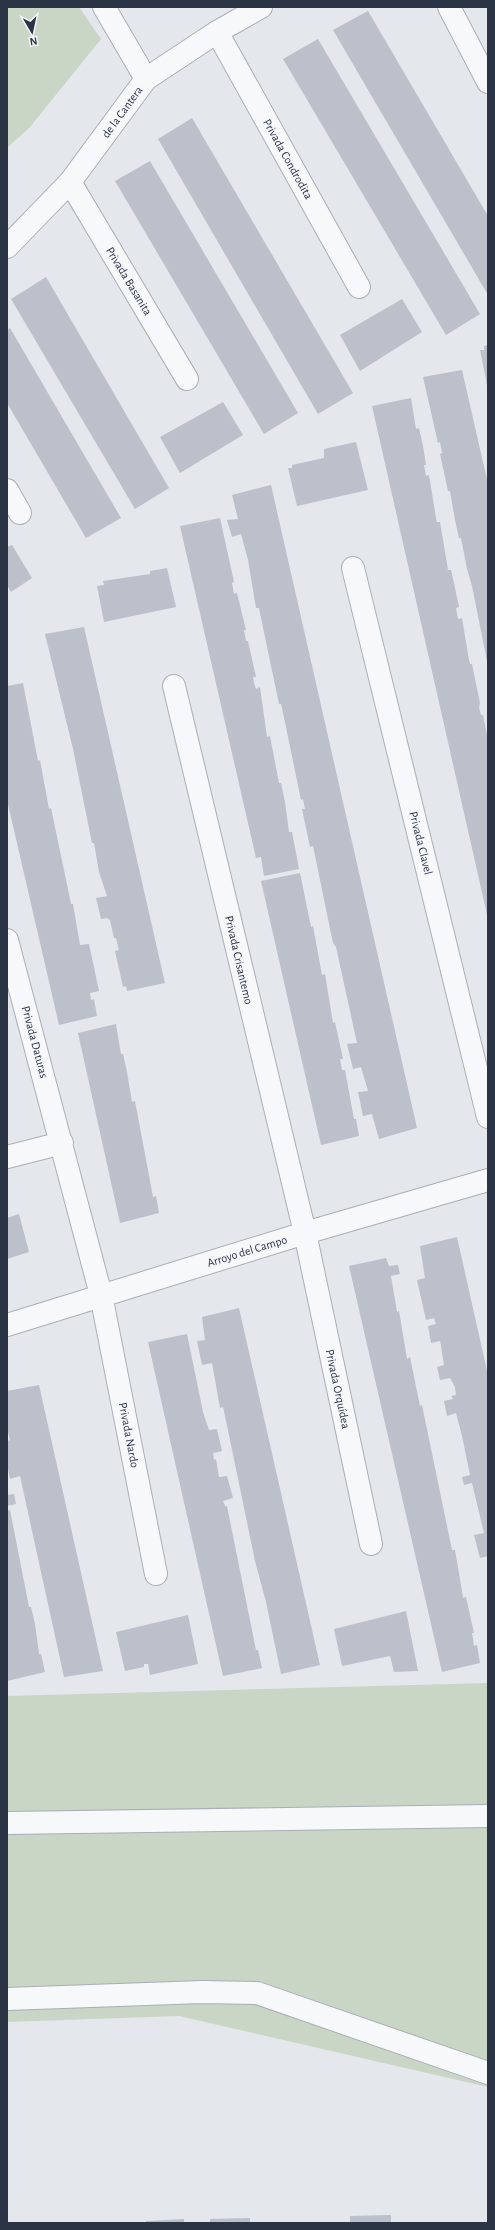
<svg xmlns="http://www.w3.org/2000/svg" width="495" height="2230" font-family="'Alegreya Sans',sans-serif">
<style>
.green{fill:#c9d6c5}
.building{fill:#bbc0ca}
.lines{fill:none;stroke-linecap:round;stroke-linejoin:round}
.minor-casing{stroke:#a9aeb7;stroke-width:24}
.tertiary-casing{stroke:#a9aeb7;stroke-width:24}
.minor{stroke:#f7f8fa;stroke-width:22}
.tertiary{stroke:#f7f8fa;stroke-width:22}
.labels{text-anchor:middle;stroke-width:3;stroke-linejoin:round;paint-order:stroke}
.street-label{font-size:12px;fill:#2b3445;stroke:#f4f6f9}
</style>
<rect width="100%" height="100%" fill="#e4e7ec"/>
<!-- green -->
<path class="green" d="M7,7H79L101,39L30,127L7,148Z
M488,1683V2087L179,2016L7,2022V1696Z"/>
<!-- building -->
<path class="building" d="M368,11L488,216V295L333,30Z
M318,39L480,314L446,335L283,59Z
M192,118L353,393L318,414L158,139Z
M150,161L298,413L264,434L115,181Z
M46,277L169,488L135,509L11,299Z
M402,299L422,332L360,371L340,335Z
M10,328L121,518L86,538L7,403V330Z
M488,345V385H487L480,350H484V346Z
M462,370L488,484L487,661L472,586L467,569L461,538H459L455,520L450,491H448L440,454L442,453L440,442L438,443L423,377Z
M411,398L416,429L419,428L423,446L426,465H424L425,471L426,476L429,475L436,518L437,522H440L448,570H451L455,588L459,607L456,608L458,619L462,618L469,660L470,664H472L480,703L479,708L481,715H483L488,740V919L372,406Z
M223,402L243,435L180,473L160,437Z
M356,442L368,490L297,506L288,468H292V465L324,458V449Z
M271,485L417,1128L379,1139L372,1114L363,1116L358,1092L368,1091L361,1067L353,1069L347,1044L357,1043L336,947L333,943L313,846L310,847L302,809H305L303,799L301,800L282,708L281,704H279L261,618L259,608H256L248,560L241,534L232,537L227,520L238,519L232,495Z
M220,518L234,582L232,583L234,594L237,593L246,630H244L246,641H248L256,677H253L254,683L256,689L260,687L267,737L270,736L279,783H281L285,802L289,832H292L299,869L264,876L261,857L256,858L180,526Z
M12,545L32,578L11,592L7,585V547Z
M167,568L176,607L104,622L97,586L104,585L103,581L150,574V571Z
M84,627L165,983L127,991L126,986L123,987L115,951L119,950L116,938H114L110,920L107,918L101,919L96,898L107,896L99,872L94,843H92L73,749L45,634Z
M23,683L38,761L40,760L49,809L51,808L70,899L71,904H73L80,945L89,944L99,991L90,993L91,1000L94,999L97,1016L59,1025L7,800V686Z
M300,873L311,927L313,926L322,975L325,974L333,1023L335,1022L343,1059H340L341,1064L342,1070H345L354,1119H356L359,1136L321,1145L261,881Z
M116,1024L120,1049L121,1054H123L127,1072L132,1102L135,1101L153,1197L156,1196L159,1213L120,1223L78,1033Z
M19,1214L29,1252L7,1259V1218Z
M457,1237L488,1375V1556L480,1558L474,1535L484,1533L472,1483L464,1485L462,1477L470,1475L462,1436L456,1413L447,1416L444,1401L453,1399L451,1396L456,1395L455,1387L450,1378L440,1380L437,1367L444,1365L441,1346L440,1341L431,1343L428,1326L436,1324L434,1318L426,1320L417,1280L425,1278L420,1246Z
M386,1258L389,1266L398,1265L400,1274L391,1276L397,1312L399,1311L407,1359L410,1357L420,1406L422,1405L452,1550H455L462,1591L463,1598L466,1597L474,1633H472L473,1639L474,1646L477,1645L480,1663L442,1672L349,1266Z
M239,1308L320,1665L281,1674L266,1602L255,1561L224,1411L223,1407L220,1408L212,1363L202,1365L197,1341L205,1340L202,1317Z
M187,1334L203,1412L209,1430L217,1429L222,1451L213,1453L214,1460L216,1459L219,1477L227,1476L233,1498L223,1501L225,1506H227L256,1650H258L262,1668L223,1676L148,1342Z
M39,1385L103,1671L64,1677L20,1476L10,1479L7,1464V1441L10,1440L7,1427V1391Z
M14,1494L16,1504L7,1506V1495Z
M10,1510L29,1607H31L35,1624L39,1654H41L45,1672L7,1681V1511Z
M406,1611L418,1671L394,1672L390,1656L342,1666L334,1629Z
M188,1615L198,1664L150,1675L148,1664H144V1667L125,1671L116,1632Z
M391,2215V2223H350V2216Z
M250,2218V2223H210V2219Z
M184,2219V2223H146V2221Z"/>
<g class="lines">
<defs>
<path id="minor" d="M449,7L488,82
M217,32L359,287
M70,182L187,379
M7,490L20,513
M353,568L488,1117
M174,686L305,1233L371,1544
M7,940L101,1295L156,1574
M7,1157L62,1143
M7,1823L488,1816
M7,1999L202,1992L257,1993L488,2073"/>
<path id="tertiary" d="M104,7L146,79
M7,247L70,182L146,79L217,32L261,7
M7,1325L305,1233L488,1180"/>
</defs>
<!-- minor casing -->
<use href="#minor" class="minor-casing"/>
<!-- tertiary casing -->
<use href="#tertiary" class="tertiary-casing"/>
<!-- minor -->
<use href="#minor" class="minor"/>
<!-- tertiary -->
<use href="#tertiary" class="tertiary"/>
</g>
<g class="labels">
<!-- street labels -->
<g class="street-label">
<text transform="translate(122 112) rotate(-54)" y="4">de la Cantera</text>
<text transform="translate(288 159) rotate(61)" y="4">Privada Condrodita</text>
<text transform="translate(129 281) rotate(59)" y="4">Privada Basanita</text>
<text transform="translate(421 843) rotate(76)" y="4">Privada Clavel</text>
<text transform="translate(239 960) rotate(77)" y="4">Privada Crisantemo</text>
<text transform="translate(35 1042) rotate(75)" y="4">Privada Daturas</text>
<text transform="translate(247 1251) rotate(-17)" y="4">Arroyo del Campo</text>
<text transform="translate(338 1389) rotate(78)" y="4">Privada Orquídea</text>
<text transform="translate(129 1435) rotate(79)" y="4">Privada Nardo</text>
</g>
</g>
<!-- border -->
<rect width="495" height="2230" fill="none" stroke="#2b3445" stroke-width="16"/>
<!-- north arrow -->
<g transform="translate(32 32) rotate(171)" stroke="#f4f6f9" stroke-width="3" paint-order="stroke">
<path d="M0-3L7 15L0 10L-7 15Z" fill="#2b3445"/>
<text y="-6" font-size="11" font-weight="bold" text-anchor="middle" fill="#2b3445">N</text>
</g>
</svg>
